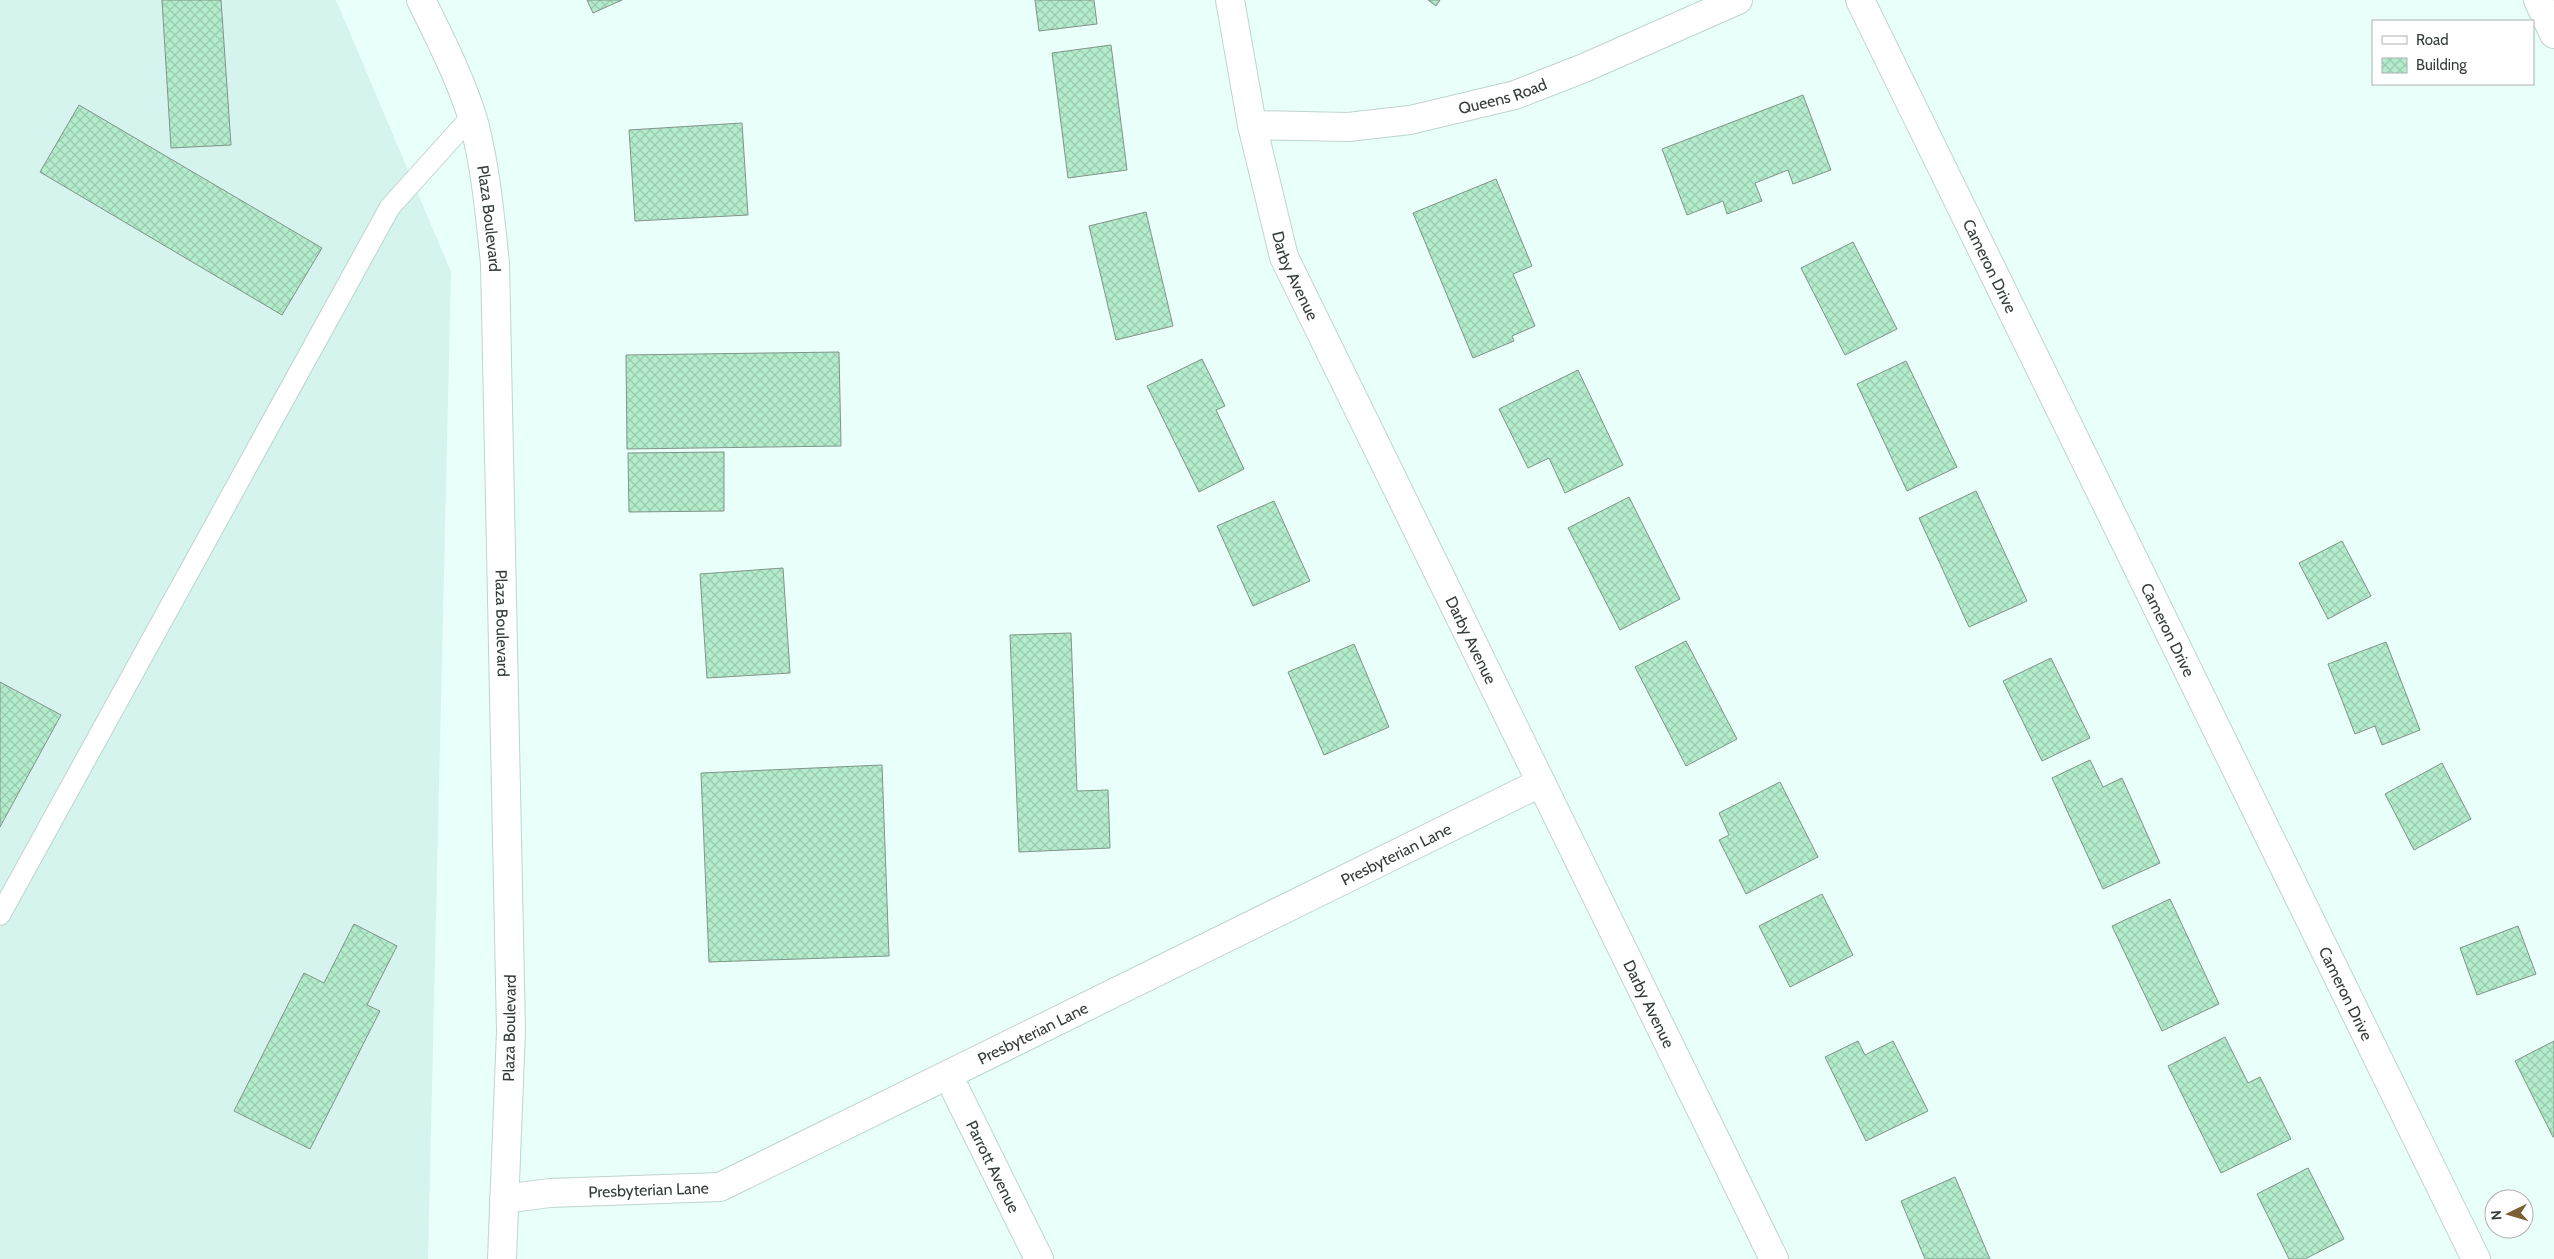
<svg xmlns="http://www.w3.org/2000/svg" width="2554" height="1259" font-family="Cabin,sans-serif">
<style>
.built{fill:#d5f4ed}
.building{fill:url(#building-cross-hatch);stroke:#839389}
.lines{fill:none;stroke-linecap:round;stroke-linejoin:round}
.lane-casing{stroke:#bfd4cf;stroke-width:22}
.street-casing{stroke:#bfd4cf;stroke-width:30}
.secondary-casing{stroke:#bfd4cf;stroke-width:30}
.lane{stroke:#fff;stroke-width:20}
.street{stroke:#fff;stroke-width:28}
.secondary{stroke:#fff;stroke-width:28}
.labels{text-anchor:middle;stroke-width:4.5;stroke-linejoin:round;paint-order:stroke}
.street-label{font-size:16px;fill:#353d3b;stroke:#fff}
</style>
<defs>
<pattern id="building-cross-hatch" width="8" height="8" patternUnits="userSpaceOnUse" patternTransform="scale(1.25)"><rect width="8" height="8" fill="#b2eccb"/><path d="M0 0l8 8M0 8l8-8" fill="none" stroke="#9acbaf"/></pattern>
</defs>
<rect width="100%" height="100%" fill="#e9fffa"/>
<!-- built -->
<path class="built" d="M0,0H336L451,272L428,1259H0Z"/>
<!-- building -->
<path class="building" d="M162,0H221L231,145L171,148Z
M587,0H622L593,13Z
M1035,0H1094L1097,24L1039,31Z
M1428,0H1440L1436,6Z
M1111,45L1127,170L1068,178L1052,53Z
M1803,95L1831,170L1793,184L1788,170L1755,183L1762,201L1727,214L1723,201L1687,215L1662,149Z
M79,105L322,248L282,315L40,172Z
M742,123L748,215L635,221L629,130Z
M1496,179L1532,266L1513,274L1535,326L1512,336L1514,341L1473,358L1413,213Z
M1146,212L1173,326L1116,340L1089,226Z
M1853,242L1897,329L1845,355L1801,268Z
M839,352L841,446L627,449L626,355Z
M1202,359L1225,406L1216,410L1244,469L1199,492L1147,386Z
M1906,361L1957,467L1907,491L1857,384Z
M1578,370L1623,465L1565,493L1549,458L1528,468L1499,409Z
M724,452V511L629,512L628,453Z
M1976,491L2027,601L1969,627L1919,518Z
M1629,497L1680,599L1620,630L1568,528Z
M1274,501L1310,581L1253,606L1217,526Z
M2342,541L2371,596L2328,619L2299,563Z
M783,568L790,673L707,678L700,574Z
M1071,633L1077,791L1108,790L1110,848L1019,852L1010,635Z
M1686,641L1737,739L1686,766L1635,667Z
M2386,642L2420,730L2382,745L2375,726L2355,734L2328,664Z
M1354,644L1389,727L1324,755L1288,672Z
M2051,658L2090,738L2042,761L2003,681Z
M0,682L61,715L0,827Z
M2090,760L2103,787L2122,778L2160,863L2103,889L2052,778Z
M2442,763L2471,819L2414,850L2385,794Z
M882,765L889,956L709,962L701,773Z
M1780,782L1818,857L1746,894L1719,840L1729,835L1719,813Z
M1822,894L1853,955L1790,987L1759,926Z
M2170,899L2219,1004L2162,1031L2112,926Z
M354,924L397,946L367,1005L380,1011L310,1149L234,1111L304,973L324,983Z
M2518,926L2536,974L2477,995L2460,948Z
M2225,1037L2248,1083L2260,1077L2291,1139L2221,1173L2168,1066Z
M1858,1041L1865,1055L1893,1041L1928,1111L1866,1141L1825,1057Z
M2554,1041V1137H2553L2515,1061Z
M2308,1168L2344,1239L2305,1259H2289L2257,1194Z
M1955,1177L1990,1259H1925L1901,1201Z"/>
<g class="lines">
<defs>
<path id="lane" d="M0,915L390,207L472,116"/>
<g id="street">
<path id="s1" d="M1230,0L1252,125L1284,257L1774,1259"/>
<path id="s2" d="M1860,0L2476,1259"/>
<path d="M2538,0L2554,34"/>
<path id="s3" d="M1252,125L1348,127L1410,120L1515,95L1584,68L1738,0"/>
<path id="s4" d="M948,1075L1039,1259"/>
<path id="s5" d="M504,1199L550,1193L720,1187L1540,783"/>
</g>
<g id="secondary">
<path id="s6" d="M421,0C439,36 465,88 475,127C486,171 490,217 495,263L511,1031L502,1259"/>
</g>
</defs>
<!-- lane casing -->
<use href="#lane" class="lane-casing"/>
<!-- street casing -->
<use href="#street" class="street-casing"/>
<!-- secondary casing -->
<use href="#secondary" class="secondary-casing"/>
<!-- lane -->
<use href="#lane" class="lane"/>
<!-- street -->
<use href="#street" class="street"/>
<!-- secondary -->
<use href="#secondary" class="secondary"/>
</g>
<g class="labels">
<!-- street labels -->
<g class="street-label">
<text dy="6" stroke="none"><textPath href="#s3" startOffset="254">Queens Road</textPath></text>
<text dy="6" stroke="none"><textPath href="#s6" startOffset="231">Plaza Boulevard</textPath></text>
<text dy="6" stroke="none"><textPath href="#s2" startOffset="296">Cameron Drive</textPath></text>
<text dy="6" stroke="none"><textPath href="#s1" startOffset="284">Darby Avenue</textPath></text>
<text dy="6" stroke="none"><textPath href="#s6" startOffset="636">Plaza Boulevard</textPath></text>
<text dy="6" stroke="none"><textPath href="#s2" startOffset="701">Cameron Drive</textPath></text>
<text dy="6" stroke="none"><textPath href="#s1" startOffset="689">Darby Avenue</textPath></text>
<text dy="6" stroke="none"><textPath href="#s5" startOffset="970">Presbyterian Lane</textPath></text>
<text dy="6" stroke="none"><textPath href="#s2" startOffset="1106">Cameron Drive</textPath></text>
<text dy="6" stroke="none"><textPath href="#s1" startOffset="1094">Darby Avenue</textPath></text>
<text transform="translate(509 1028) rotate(-89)" y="6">Plaza Boulevard</text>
<text dy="6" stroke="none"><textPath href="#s5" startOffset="565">Presbyterian Lane</textPath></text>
<text dy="6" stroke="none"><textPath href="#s4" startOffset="102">Parrott Avenue</textPath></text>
<text dy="6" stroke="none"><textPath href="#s5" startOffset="145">Presbyterian Lane</textPath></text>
</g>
</g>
<!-- legend -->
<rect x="2372" y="20" width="162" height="65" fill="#ffffff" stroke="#aeb1b1"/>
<rect x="2382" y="36" width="25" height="8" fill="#ffffff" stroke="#aeb1b1"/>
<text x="2416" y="45" font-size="15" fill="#353d3b">Road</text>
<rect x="2382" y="58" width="25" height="15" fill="url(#building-cross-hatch)" stroke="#aeb1b1"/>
<text x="2416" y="70" font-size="15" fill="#353d3b">Building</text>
<!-- north arrow -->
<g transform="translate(2509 1214) rotate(265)"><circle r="24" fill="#ffffff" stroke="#aeb1b1"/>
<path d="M0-4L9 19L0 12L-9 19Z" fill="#7c5f33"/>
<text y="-8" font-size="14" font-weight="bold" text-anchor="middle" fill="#353d3b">N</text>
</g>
</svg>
